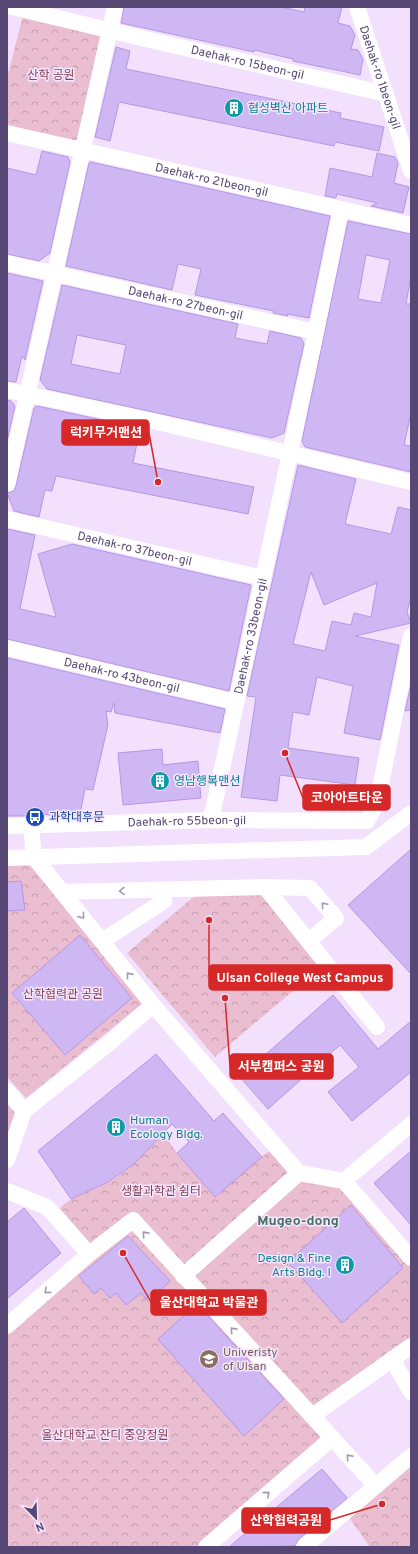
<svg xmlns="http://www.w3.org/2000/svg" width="418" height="1554" font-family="Overpass,'Noto Sans KR',sans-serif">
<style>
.park{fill:url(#park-crowns)}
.building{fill:#cfb7f3;stroke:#b597e6;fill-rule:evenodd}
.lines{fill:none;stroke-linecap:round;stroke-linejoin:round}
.minor{stroke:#fff;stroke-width:16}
.oneway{stroke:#a39ab3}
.labels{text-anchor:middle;stroke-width:3;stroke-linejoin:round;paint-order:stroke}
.street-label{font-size:12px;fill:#574774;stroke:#f5e7ff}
.park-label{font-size:12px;fill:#864457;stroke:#f5e7ff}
.culture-label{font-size:12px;fill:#0d838f;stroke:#f5e7ff;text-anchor:start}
.transit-label{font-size:12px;fill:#164399;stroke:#f5e7ff;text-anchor:start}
.education-label{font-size:12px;fill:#785e54;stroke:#f5e7ff;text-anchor:start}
.quarter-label{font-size:14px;font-weight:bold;fill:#4a7063;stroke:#f5e7ff}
.leader{fill:none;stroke:#d62828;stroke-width:1.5}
.callout-dot{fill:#d62828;stroke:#f5e7ff;stroke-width:1.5}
.callout{fill:#d62828;stroke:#d62828;stroke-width:1.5}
.callout-label{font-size:13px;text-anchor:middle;font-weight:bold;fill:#fff}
</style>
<defs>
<pattern id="park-crowns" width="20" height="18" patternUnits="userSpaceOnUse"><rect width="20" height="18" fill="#eabed0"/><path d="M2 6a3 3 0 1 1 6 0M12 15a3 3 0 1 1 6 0" fill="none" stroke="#c09cad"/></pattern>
</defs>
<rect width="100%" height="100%" fill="#f2e0fd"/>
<!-- park -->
<path class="park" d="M23,15L104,35L77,142L7,125V78Z
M28,863L143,1003L26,1098L7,1077V864Z
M265,887L326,963L215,1057L127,953L203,889Z
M7,1101L19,1113L7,1146Z
M163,1133L177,1153L215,1197L269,1151L289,1174L183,1269L132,1215L93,1247L60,1208C72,1195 92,1191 107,1183C129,1171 146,1152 163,1133Z
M301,1178L341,1185L411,1267V1341L312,1411L191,1275Z
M133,1220L332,1438L206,1547H7V1326Z
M411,1456V1547H370L345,1512Z"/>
<!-- building -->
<path class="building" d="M124,7H281L304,12L305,7H342L338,23L350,26L355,35L351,49L358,50L363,59L360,75L293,61V59L254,50V52L121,23Z
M116,47L130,51L126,69L341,113L340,118L384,127L379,151L335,142L334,146L119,102L110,141L95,137Z
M42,151L68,157L70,162L50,253L39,261L7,254V168L36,175Z
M377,153L395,157L398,163L394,183L409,187L403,213L371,206L377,203L337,194L336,198L325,196L330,168L372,177Z
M91,162L330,216L309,318L287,314L288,316L273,313L274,311L195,295L201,269L178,264L172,290L66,266L89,163Z
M348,221L411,234V276L406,304H411V413L404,445L411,446V472L305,447L302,441ZM366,255L390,260L381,303L358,299Z
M7,273L43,281L25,360L22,356L16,382L7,381Z
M62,285L238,324L235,338L267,344L270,331L301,338L304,344L284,433L272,438L47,389L40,380ZM77,335L126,345L120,374L71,364Z
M7,400L11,401L15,406L7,441Z
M37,406L140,428L133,463L254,487L248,514L56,476L52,491L45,490L39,517L14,511L7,493L14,491L16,486L34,408Z
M298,465L356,479L345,524L391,534L398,507L411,510V597L407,612L411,623L355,636L399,645L380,740L344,733L353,686L317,677L309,715L293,712L288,748L359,758L355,785L280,775L277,801L241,797L256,697L247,696ZM311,572L324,605L377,583L371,617L354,613L351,625L332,621L325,651L293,644Z
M7,529L35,535L20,609L56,617L38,554L72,544L251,585L229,691L7,639Z
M8,658L225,709L220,733L115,713L114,703L111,712L106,711L108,725L93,790L85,789L80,814L50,815L41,814V816H7V664Z
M411,684V710L405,711Z
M162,749L163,765L198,761L201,798L123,805L118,753Z
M411,849V974L348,905Z
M21,881L25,910L7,911V882Z
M80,935L132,998L65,1055L12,993Z
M333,995L378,1049L411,1021V1072L352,1121L328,1092L359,1067L340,1045L268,1109L240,1077Z
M156,1054L214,1121L223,1113L262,1157L215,1197L177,1153L189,1142L172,1124L134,1164L108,1182L71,1199L38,1151Z
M411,1151V1225L374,1183Z
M351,1205L403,1268L342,1323L288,1262Z
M24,1208L61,1253L7,1299V1222Z
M128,1236L170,1281L154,1296L151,1293L146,1299L141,1293L126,1305L116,1293L110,1298L101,1288L94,1294L79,1276Z
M197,1304L284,1399L244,1436L158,1339Z
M322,1469L347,1498L298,1540L295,1546L229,1547Z"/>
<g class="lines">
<!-- minor -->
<g class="minor">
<path id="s1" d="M12,7L150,40L386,94"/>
<path id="s2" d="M357,7L411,171"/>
<path id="s3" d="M7,133L411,225"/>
<path id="s4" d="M7,263L316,332"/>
<path d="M7,390L153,421L411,482"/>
<path d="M7,484L115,7"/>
<path id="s5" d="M7,519L263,578"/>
<path id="s6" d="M7,648L236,702"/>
<path id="s7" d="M211,820L316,332L341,209"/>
<path d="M31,825L34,857L153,1005"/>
<path id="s8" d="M7,826L211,820L367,821L377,803L411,636"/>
<path d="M7,858L366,847L411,813"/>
<path d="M265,887L377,1027"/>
<path d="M62,892L265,887L310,888L336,918L309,941"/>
<path d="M102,941L164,901L161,890"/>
<path d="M7,1091L24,1111L7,1160"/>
<path d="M24,1111L108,1044L153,1005L299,1173L183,1276"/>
<path d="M299,1173L344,1181L411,1258"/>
<path d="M344,1181L411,1124"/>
<path d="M7,1191L47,1207L89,1254"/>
<path d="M7,1326L89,1254L133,1220L376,1486"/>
<path d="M392,1359L411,1392"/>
<path d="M312,1416L411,1346"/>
<path d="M206,1547L332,1438"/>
<path d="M304,1547L411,1456"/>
</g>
</g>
<!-- one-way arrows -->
<defs><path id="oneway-chevron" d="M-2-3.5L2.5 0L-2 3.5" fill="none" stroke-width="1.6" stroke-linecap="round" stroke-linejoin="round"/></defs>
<g class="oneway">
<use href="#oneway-chevron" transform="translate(122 891) rotate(179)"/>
<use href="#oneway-chevron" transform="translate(324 905) rotate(-131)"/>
<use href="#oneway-chevron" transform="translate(82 916) rotate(51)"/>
<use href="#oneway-chevron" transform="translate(129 975) rotate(-129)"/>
<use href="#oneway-chevron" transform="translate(145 1234) rotate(-132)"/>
<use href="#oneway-chevron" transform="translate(47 1291) rotate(139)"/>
<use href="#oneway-chevron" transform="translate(233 1330) rotate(-132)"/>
<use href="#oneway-chevron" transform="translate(349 1457) rotate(-132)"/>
<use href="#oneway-chevron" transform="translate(267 1494) rotate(-41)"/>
</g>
<!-- icons -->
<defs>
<symbol id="building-disc" viewBox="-11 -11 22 22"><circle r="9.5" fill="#0f9aa8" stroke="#f5e7ff"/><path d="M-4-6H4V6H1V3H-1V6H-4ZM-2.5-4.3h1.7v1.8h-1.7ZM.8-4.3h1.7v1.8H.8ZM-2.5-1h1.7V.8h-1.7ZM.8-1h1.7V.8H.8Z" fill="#fff"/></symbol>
<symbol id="bus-disc" viewBox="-11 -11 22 22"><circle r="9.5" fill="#1a4fb4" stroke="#f5e7ff"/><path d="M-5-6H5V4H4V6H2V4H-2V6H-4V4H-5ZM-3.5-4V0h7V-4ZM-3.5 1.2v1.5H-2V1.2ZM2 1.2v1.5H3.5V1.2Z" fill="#fff"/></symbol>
<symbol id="university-disc" viewBox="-11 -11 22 22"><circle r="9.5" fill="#8d6e63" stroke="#f5e7ff"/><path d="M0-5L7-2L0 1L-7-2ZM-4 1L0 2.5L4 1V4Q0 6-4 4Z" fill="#fff"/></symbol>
</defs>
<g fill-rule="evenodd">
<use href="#building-disc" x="223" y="97" width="22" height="22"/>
<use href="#building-disc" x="149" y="770" width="22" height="22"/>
<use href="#bus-disc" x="24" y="806" width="22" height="22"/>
<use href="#building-disc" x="105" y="1116" width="22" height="22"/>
<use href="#building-disc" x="334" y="1254" width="22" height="22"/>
<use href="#university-disc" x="198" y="1348" width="22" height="22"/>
</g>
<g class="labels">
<!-- street labels -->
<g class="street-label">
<text dy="4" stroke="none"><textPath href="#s1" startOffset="242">Daehak-ro 15beon-gil</textPath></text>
<text dy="4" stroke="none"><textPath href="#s2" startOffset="74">Daehak-ro 1beon-gil</textPath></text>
<text dy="4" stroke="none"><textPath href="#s3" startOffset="210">Daehak-ro 21beon-gil</textPath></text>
<text dy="4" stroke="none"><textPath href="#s4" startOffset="183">Daehak-ro 27beon-gil</textPath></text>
<text dy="4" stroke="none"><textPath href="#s5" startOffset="131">Daehak-ro 37beon-gil</textPath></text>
<text dy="4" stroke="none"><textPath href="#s7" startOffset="188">Daehak-ro 33beon-gil</textPath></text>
<text dy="4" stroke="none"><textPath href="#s6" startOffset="118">Daehak-ro 43beon-gil</textPath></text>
<text dy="4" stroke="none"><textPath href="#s8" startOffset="180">Daehak-ro 55beon-gil</textPath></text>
</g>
<!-- park labels -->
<g class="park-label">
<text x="51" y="79">산학 공원</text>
<text x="63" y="998">산학협력관 공원</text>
<text x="161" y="1195">생활과학관 쉼터</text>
<text x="105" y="1439">울산대학교 잔디 중앙정원</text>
</g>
<!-- culture labels -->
<g class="culture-label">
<text x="248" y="112">협성벽산 아파트</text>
<text x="174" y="785">영남행복맨션</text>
<text x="130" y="1124">Human<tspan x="130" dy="14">Ecology Bldg.</tspan></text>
<text x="331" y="1262" text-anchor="end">Design &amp; Fine<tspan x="331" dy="14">Arts Bldg. I</tspan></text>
</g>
<!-- transit labels -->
<g class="transit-label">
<text x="49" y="821">과학대후문</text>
</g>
<!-- education labels -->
<g class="education-label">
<text x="223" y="1356">Univeristy<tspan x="223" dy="14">of Ulsan</tspan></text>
</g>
<!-- quarter labels -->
<g class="quarter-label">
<text x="298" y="1225">Mugeo-dong</text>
</g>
</g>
<!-- callouts -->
<path class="leader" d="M158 482L149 433M285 753L303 798M209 920L209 977M225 998L230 1067M123 1253L151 1302M382 1504L330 1520"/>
<g class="callout-dot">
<circle cx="158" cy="482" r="4"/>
<circle cx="285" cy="753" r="4"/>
<circle cx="209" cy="920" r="4"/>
<circle cx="225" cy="998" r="4"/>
<circle cx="123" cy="1253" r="4"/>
<circle cx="382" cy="1504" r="4"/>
</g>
<g class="callout">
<rect x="62" y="420" width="87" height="25" rx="4"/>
<rect x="303" y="785" width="87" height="25" rx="4"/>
<rect x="209" y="965" width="183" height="25" rx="4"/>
<rect x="230" y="1054" width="103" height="25" rx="4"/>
<rect x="151" y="1290" width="115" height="25" rx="4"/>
<rect x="242" y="1508" width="88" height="25" rx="4"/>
</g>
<g class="callout-label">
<text x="106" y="437">럭키무거맨션</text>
<text x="347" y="802">코아아트타운</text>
<text x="300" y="982">Ulsan College West Campus</text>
<text x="281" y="1071">서부캠퍼스 공원</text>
<text x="209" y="1307">울산대학교 박물관</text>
<text x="286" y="1525">산학협력공원</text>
</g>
<!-- border -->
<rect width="418" height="1554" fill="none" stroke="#574774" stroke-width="16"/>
<!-- north arrow -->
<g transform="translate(36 1518) rotate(157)" stroke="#f5e7ff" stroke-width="3" paint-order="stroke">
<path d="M0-3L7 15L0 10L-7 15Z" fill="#574774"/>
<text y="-6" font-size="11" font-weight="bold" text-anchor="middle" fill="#574774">N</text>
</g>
</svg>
